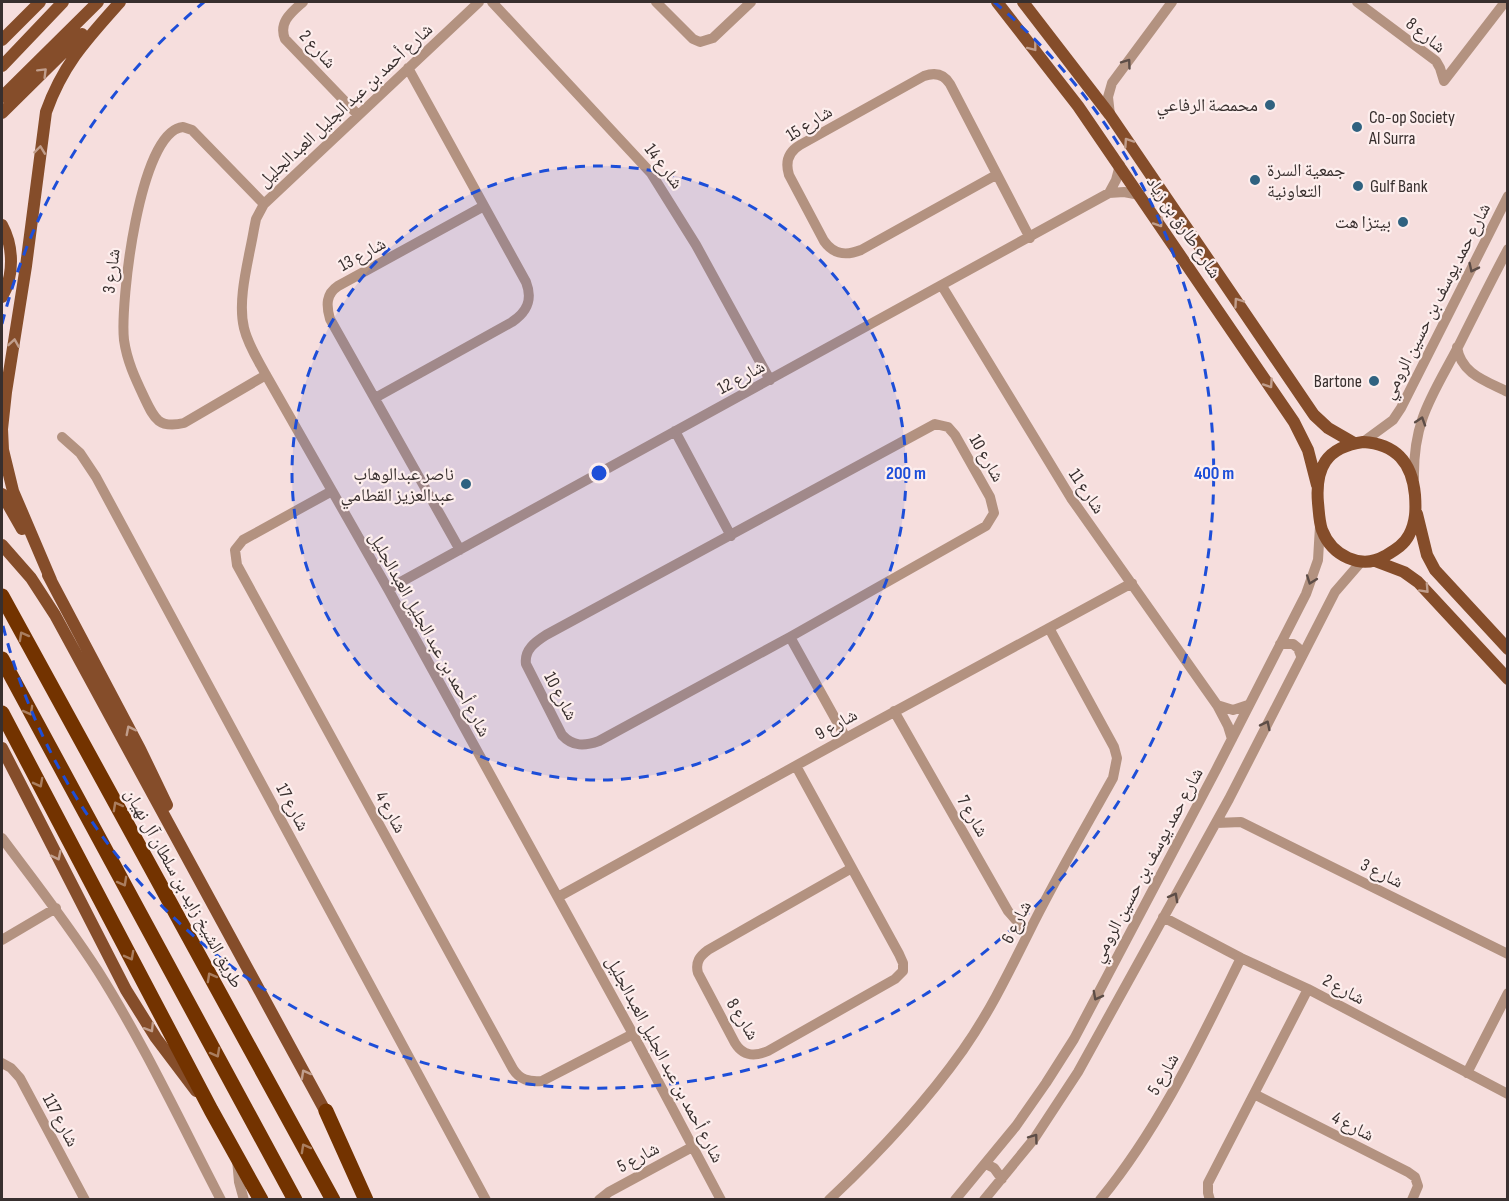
<svg xmlns="http://www.w3.org/2000/svg" width="1509" height="1201" font-family="'Sofia Sans Condensed','Noto Naskh Arabic',sans-serif">
<style>
.lines{fill:none;stroke-linecap:round;stroke-linejoin:round}
.minor{stroke:#b39280;stroke-width:10}
.major{stroke:#854d2a;stroke-width:12}
.highway{stroke:#733300;stroke-width:15}
.oneway{stroke:#c19e8c}
.oneway2{stroke:#5d4d47}
.oneway3{stroke:#aa7e5f}
.ring{fill:none;stroke:#1d4ed8;stroke-width:3;stroke-dasharray:10 8}
.poi-dot{fill:#306280;stroke:#fdeeed;stroke-width:2}
.labels{text-anchor:middle;stroke-width:4.5;stroke-linejoin:round;paint-order:stroke}
.street-label{font-size:18px;fill:#382f2e;stroke:#fdeeed}
.poi-label{font-size:18px;fill:#382f2e;stroke:#fdeeed;text-anchor:end}
.centre{fill:#1d4ed8;stroke:#fdeeed;stroke-width:3}
.ring-label{font-size:18px;text-anchor:middle;font-weight:bold;fill:#1d4ed8;stroke:#fdeeed;stroke-width:4.5;stroke-linejoin:round;paint-order:stroke}
</style>
<rect width="100%" height="100%" fill="#f6dedd"/>
<g class="lines">
<!-- minor -->
<path class="minor" d="M303,2C292,12 278,22 285,39L358,115
M479,2L264,204L256,219L254,229C249,259 237,299 244,328C248,345 258,360 266,375L388,589L633,1034L721,1200
M492,2L651,173L696,245L770,380
M656,2L693,39L700,42L713,38L751,2
M1357,2L1436,61L1440,68L1444,81
M1444,81L1505,2
M1110,115L1108,97L1112,83L1172,2
M996,175L861,250C846,256 834,255 824,241L789,175C785,162 788,152 800,145L924,76C935,72 944,74 950,84L1030,238
M1109,193L1116,180L1120,165
M264,204L192,130L183,127C139,131 120,304 124,340C127,361 135,378 144,397C154,418 158,429 184,423L266,375
M942,286L1071,498L1217,705L1228,726L1232,739
M1457,347C1461,374 1486,381 1508,392
M375,398L512,322C527,312 533,300 526,282L408,68
M935,424L948,427L955,435L990,497L994,513L986,526L790,637L599,741C585,746 573,747 562,735L526,664C524,650 535,642 546,635Z
M675,431L731,536
M62,437L80,453L96,477L486,1200
M1363,442L1393,420L1401,408L1508,196
M1414,478C1413,419 1433,395 1459,345C1475,313 1491,281 1508,249
M332,491L243,540L235,550L237,565L513,1069C520,1080 529,1082 542,1081L633,1034
M460,550L330,319C326,305 326,294 338,286L484,206
M388,589L1109,193L1124,192L1140,195
M790,637L846,738
M1280,644H1293L1298,648L1301,656
M1217,705L1233,710L1248,705
M894,711L1008,911L1028,934
M796,766L899,954L903,963V971L895,979L768,1051C754,1057 743,1056 735,1043L698,973C695,962 700,956 708,950L852,868
M1216,823L1241,822L1508,954
M2,838C35,882 68,924 98,971C144,1044 181,1123 221,1200
M558,897L846,738L1132,583
M1163,917L1241,958L1308,989L1508,1094
M2,940L56,908
M2,1063L11,1068L20,1078L85,1200
M1467,1073L1508,993
M1254,1094L1408,1172L1415,1177L1418,1186L1412,1200
M237,1159L239,1182L244,1200
M986,1164L994,1168L1002,1179
M599,1200L609,1192L694,1146
M829,1200C879,1153 924,1105 963,1050C989,1013 1008,974 1028,934C1054,881 1084,830 1113,778L1117,758L1114,747L1049,628
M955,1200L1016,1126L1046,1083L1074,1039L1216,770L1306,594L1318,560L1320,526
M984,1200L1034,1139L1078,1072L1229,799L1335,592L1361,562
M1100,1200C1160,1127 1200,1041 1241,958
M1210,1200L1208,1193V1183L1308,989"/>
<!-- major -->
<path class="major" d="M997,2L1078,106L1294,422L1308,450L1317,485
M1023,2L1110,115L1314,415L1328,428L1354,443
M2,40L40,2
M2,66L63,2
M2,97L98,2
M2,113L82,34
M2,225C14,247 14,276 2,297
M1363,442C1396,444 1412,463 1415,495C1416,509 1416,522 1409,535C1404,545 1395,550 1385,556C1361,570 1332,556 1322,530C1319,521 1319,512 1318,503C1315,468 1326,447 1363,442Z
M2,494L22,529
M1417,514L1427,555L1435,570L1508,649
M2,545L31,578L55,615L329,1118
M1375,561L1404,572L1418,582L1508,679
M48,575L140,749L167,805
M51,580L13,491L3,450L2,429L6,392L26,266L46,112C63,64 87,39 120,2
M2,748L126,990L156,1038L196,1091"/>
<!-- highway -->
<path class="highway" d="M2,596L333,1200
M2,659L295,1200
M2,713L211,1110L261,1200
M326,1111L366,1200"/>
</g>
<!-- one-way arrows -->
<defs><path id="oneway-chevron" d="M-2-3.5L2.5 0L-2 3.5" fill="none" stroke-width="1.6" stroke-linecap="round" stroke-linejoin="round" transform="scale(1.5)"/></defs>
<g class="oneway">
<use href="#oneway-chevron" transform="translate(1033 47) rotate(52)"/>
<use href="#oneway-chevron" transform="translate(43 72) rotate(-45)"/>
<use href="#oneway-chevron" transform="translate(1128 142) rotate(-124)"/>
<use href="#oneway-chevron" transform="translate(40 150) rotate(-83)"/>
<use href="#oneway-chevron" transform="translate(1159 223) rotate(56)"/>
<use href="#oneway-chevron" transform="translate(1238 302) rotate(-125)"/>
<use href="#oneway-chevron" transform="translate(14 343) rotate(-81)"/>
<use href="#oneway-chevron" transform="translate(1269 384) rotate(56)"/>
<use href="#oneway-chevron" transform="translate(1425 589) rotate(47)"/>
<use href="#oneway-chevron" transform="translate(130 730) rotate(-117)"/>
<use href="#oneway-chevron" transform="translate(57 856) rotate(63)"/>
<use href="#oneway-chevron" transform="translate(150 1028) rotate(58)"/>
<use href="#oneway-chevron" transform="translate(305 1074) rotate(-119)"/>
</g>
<g class="oneway2">
<use href="#oneway-chevron" transform="translate(1127 63) rotate(-54)"/>
<use href="#oneway-chevron" transform="translate(1473 268) rotate(116)"/>
<use href="#oneway-chevron" transform="translate(1421 421) rotate(-72)"/>
<use href="#oneway-chevron" transform="translate(1311 580) rotate(110)"/>
<use href="#oneway-chevron" transform="translate(1266 725) rotate(-64)"/>
<use href="#oneway-chevron" transform="translate(1174 897) rotate(-61)"/>
<use href="#oneway-chevron" transform="translate(1097 996) rotate(118)"/>
<use href="#oneway-chevron" transform="translate(1034 1138) rotate(-54)"/>
</g>
<g class="oneway3">
<use href="#oneway-chevron" transform="translate(23 636) rotate(-119)"/>
<use href="#oneway-chevron" transform="translate(29 711) rotate(61)"/>
<use href="#oneway-chevron" transform="translate(39 783) rotate(62)"/>
<use href="#oneway-chevron" transform="translate(117 806) rotate(-119)"/>
<use href="#oneway-chevron" transform="translate(123 882) rotate(61)"/>
<use href="#oneway-chevron" transform="translate(130 956) rotate(62)"/>
<use href="#oneway-chevron" transform="translate(211 977) rotate(-119)"/>
<use href="#oneway-chevron" transform="translate(216 1053) rotate(61)"/>
<use href="#oneway-chevron" transform="translate(305 1148) rotate(-119)"/>
</g>
<!-- distance rings -->
<circle cx="599" cy="473" r="307" fill="#1d4ed8" fill-opacity=".12"/>
<g class="ring">
<circle cx="599" cy="473" r="307"/>
<path d="M2 324A615 615 0 0 1 204 2M994 2A615 615 0 1 1 2 622"/>
</g>
<!-- markers -->
<g class="poi-dot">
<circle cx="1270" cy="105" r="6"/>
<circle cx="1357" cy="127" r="6"/>
<circle cx="1255" cy="180" r="6"/>
<circle cx="1358" cy="186" r="6"/>
<circle cx="1403" cy="222" r="6"/>
<circle cx="1374" cy="381" r="6"/>
<circle cx="466" cy="484" r="6"/>
</g>
<g class="labels">
<!-- street labels -->
<g class="street-label">
<text transform="translate(1426 35) rotate(39)" y="6">شارع 8</text>
<text transform="translate(318 49) rotate(47)" y="6">شارع 2</text>
<text transform="translate(345 105) rotate(-43)" y="6">شارع أحمد بن عبد الجليل العبدالجليل</text>
<text transform="translate(809 123) rotate(-32)" y="6">شارع 15</text>
<text transform="translate(664 166) rotate(53)" y="6">شارع 14</text>
<text transform="translate(1184 227) rotate(56)" y="6">شارع طارق بن زياد</text>
<text transform="translate(362 254) rotate(-29)" y="6">شارع 13</text>
<text transform="translate(111 271) rotate(-83)" y="6">شارع 3</text>
<text transform="translate(1436 301) rotate(-63)" y="6">شارع حمد يوسف بن حسين الرومي</text>
<text transform="translate(741 377) rotate(-29)" y="6">شارع 12</text>
<text transform="translate(987 458) rotate(60)" y="6">شارع 10</text>
<text transform="translate(1087 491) rotate(56)" y="6">شارع 11</text>
<text transform="translate(430 634) rotate(61)" y="6">شارع أحمد بن عبد الجليل العبدالجليل</text>
<text transform="translate(561 696) rotate(62)" y="6">شارع 10</text>
<text transform="translate(836 724) rotate(-29)" y="6">شارع 9</text>
<text transform="translate(293 807) rotate(62)" y="6">شارع 17</text>
<text transform="translate(391 812) rotate(61)" y="6">شارع 4</text>
<text transform="translate(973 816) rotate(60)" y="6">شارع 7</text>
<text transform="translate(1147 865) rotate(-62)" y="6">شارع حمد يوسف بن حسين الرومي</text>
<text transform="translate(1382 873) rotate(26)" y="6">شارع 3</text>
<text transform="translate(184 888) rotate(61)" y="6">طريق الشيخ زايد بن سلطان آل نهيان</text>
<text transform="translate(1016 922) rotate(-63)" y="6">شارع 6</text>
<text transform="translate(1344 989) rotate(28)" y="6">شارع 2</text>
<text transform="translate(743 1019) rotate(58)" y="6">شارع 8</text>
<text transform="translate(665 1059) rotate(62)" y="6">شارع أحمد بن عبد الجليل العبدالجليل</text>
<text transform="translate(1163 1074) rotate(-60)" y="6">شارع 5</text>
<text transform="translate(61 1120) rotate(62)" y="6">شارع 117</text>
<text transform="translate(1353 1126) rotate(27)" y="6">شارع 4</text>
<text transform="translate(638 1157) rotate(-28)" y="6">شارع 5</text>
</g>
<!-- poi labels -->
<g class="poi-label">
<text x="1258" y="111">محمصة الرفاعي</text>
<text x="1369" y="123" text-anchor="start">Co-op Society<tspan x="1369" dy="21">Al Surra</tspan></text>
<text x="1267" y="176" text-anchor="start">جمعية السرة<tspan x="1267" dy="21">التعاونية</tspan></text>
<text x="1370" y="192" text-anchor="start">Gulf Bank</text>
<text x="1391" y="228">بيتزا هت</text>
<text x="1362" y="387">Bartone</text>
<text x="454" y="480">ناصر عبدالوهاب<tspan x="454" dy="21">عبدالعزيز القطامي</tspan></text>
</g>
</g>
<circle cx="599" cy="473" r="9" class="centre"/>
<g class="ring-label">
<text x="906" y="479">200 m</text>
<text x="1214" y="479">400 m</text>
</g>
<!-- border -->
<rect width="1509" height="1201" fill="none" stroke="#382f2e" stroke-width="6"/>
</svg>
